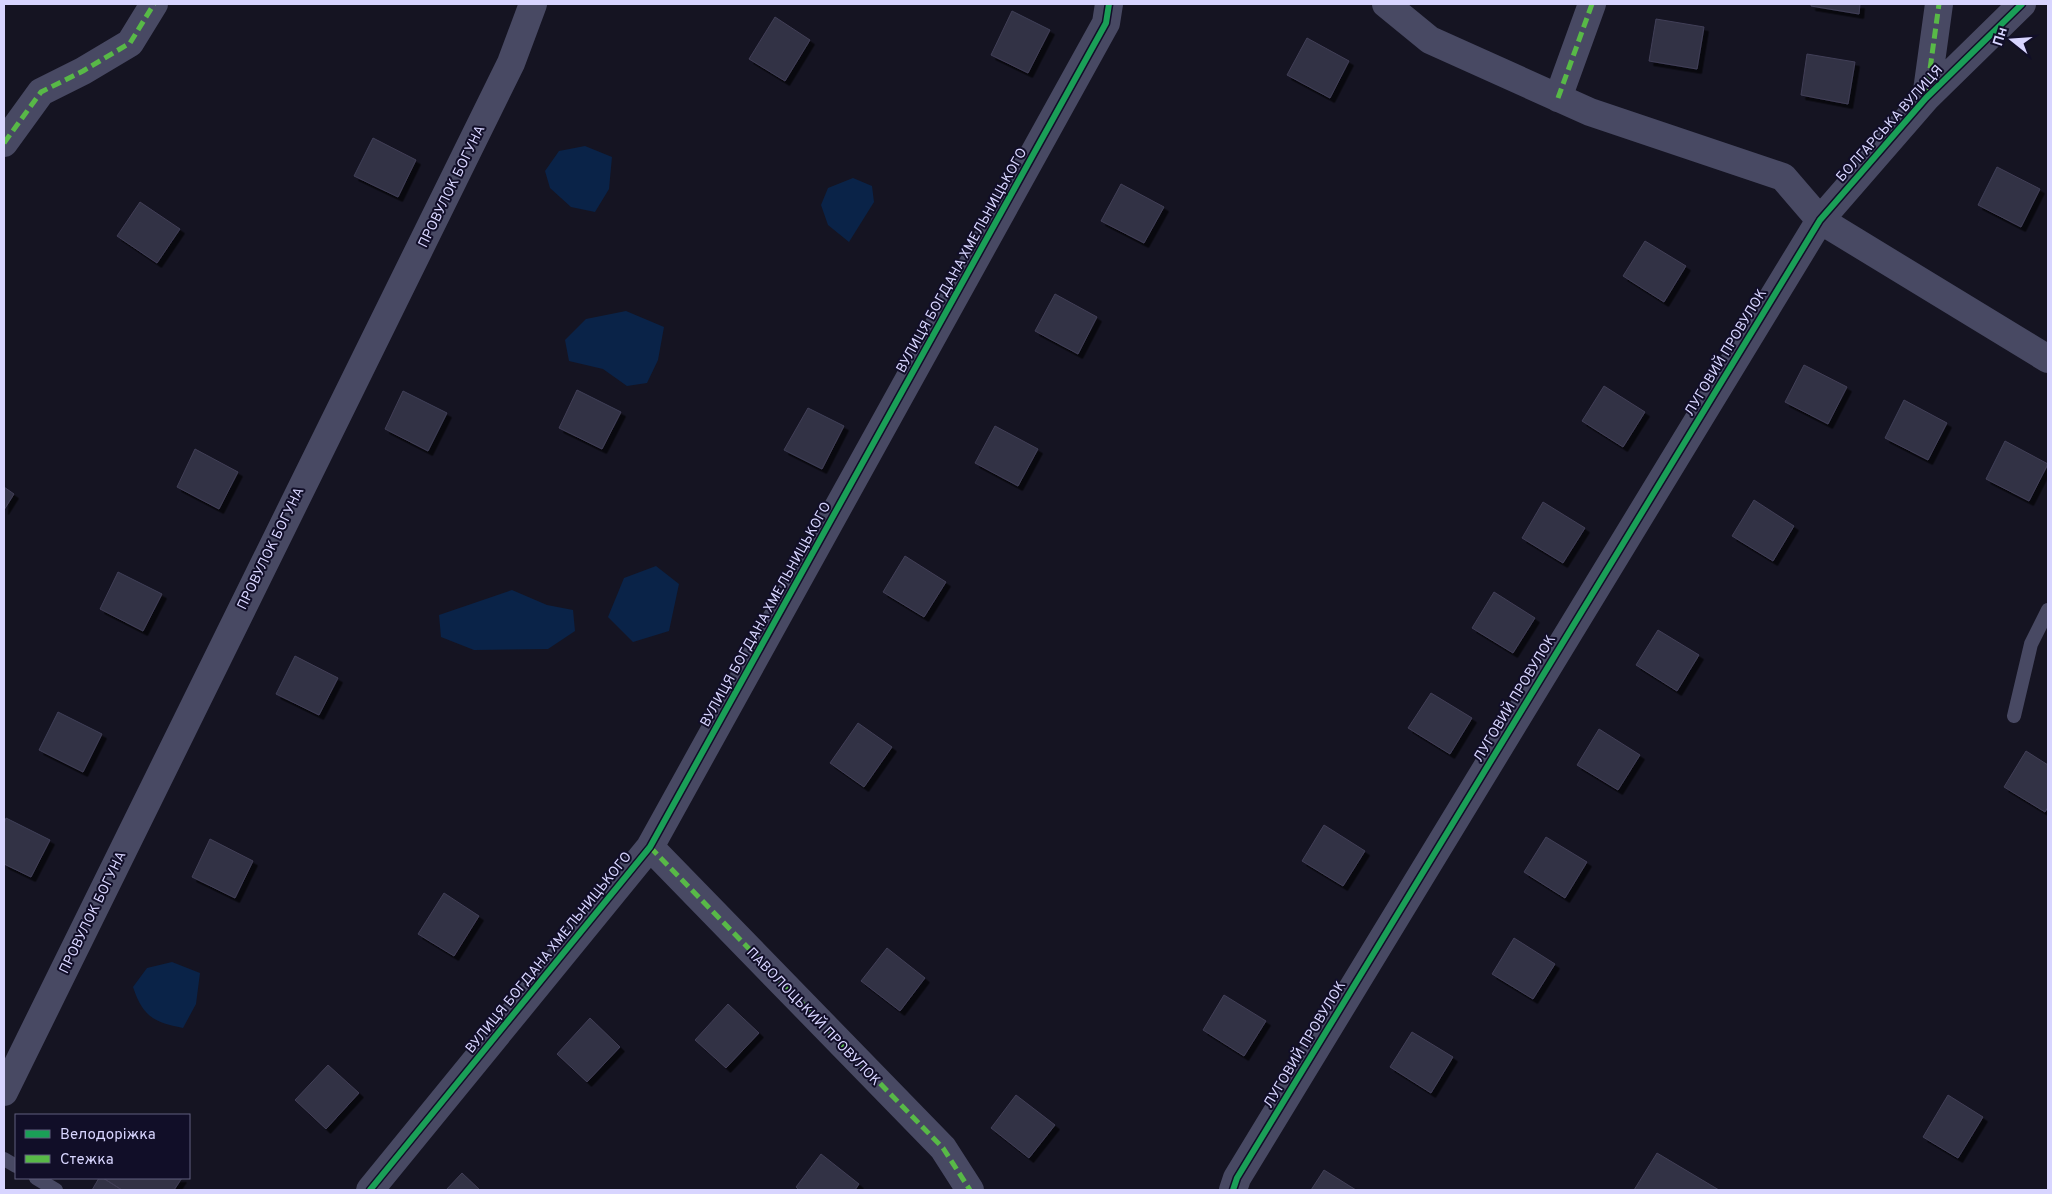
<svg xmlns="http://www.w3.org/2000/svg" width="2052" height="1194" font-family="Overpass,sans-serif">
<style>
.water{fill:#0a2348}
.building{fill:#333244;stroke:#413f57;filter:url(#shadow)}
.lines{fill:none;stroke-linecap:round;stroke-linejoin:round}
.service{stroke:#484963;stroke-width:14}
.minor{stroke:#484963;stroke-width:28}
.quiet{stroke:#58b947;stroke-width:5;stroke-dasharray:10 5;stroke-linecap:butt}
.cycleway-casing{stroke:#110e28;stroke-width:9}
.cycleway{stroke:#1a9f57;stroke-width:6}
.labels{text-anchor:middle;stroke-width:4;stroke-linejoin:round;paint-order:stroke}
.street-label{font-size:14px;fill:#d8d5ff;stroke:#110e28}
</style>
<defs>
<filter id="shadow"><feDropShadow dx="4.5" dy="4.5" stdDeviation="0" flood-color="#0009"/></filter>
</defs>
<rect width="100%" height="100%" fill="#151422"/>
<!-- water -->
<path class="water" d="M585,146L612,157L609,189L595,212L571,207L550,188L545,171L559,151Z
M853,178L872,186L874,202L849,242L828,225L821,205L828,188Z
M626,311L664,327L658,360L647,383L627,386L603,369L569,361L565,340L586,319Z
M656,566L679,584L669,631L633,642L608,617L624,578Z
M512,590L547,605L573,610L575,631L548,649L474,650L441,637L439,615Z
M172,962L200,973L196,1004L183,1028C154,1022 143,1017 133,987L147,968Z"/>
<!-- building -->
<path class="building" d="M1811,4H1860L1859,14L1811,6Z
M1012,11L1050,30L1028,73L991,55Z
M775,17L810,40L785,81L749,59Z
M1656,19L1704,27L1697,69L1649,61Z
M1307,38L1349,61L1330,98L1287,75Z
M1807,54L1855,62L1848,104L1801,95Z
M373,138L416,160L398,197L354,176Z
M1997,167L2040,189L2021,227L1978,205Z
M1121,184L1164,207L1144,243L1101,221Z
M140,202L180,229L157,263L117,236Z
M1645,241L1686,266L1664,302L1623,276Z
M1055,294L1097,317L1078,354L1035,331Z
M1804,365L1847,387L1828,424L1785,402Z
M1604,386L1645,412L1623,447L1582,421Z
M577,390L621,412L602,449L559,428Z
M403,391L447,413L428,451L385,429Z
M1904,400L1947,423L1928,460L1885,438Z
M808,408L844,426L822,469L784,450Z
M995,426L1038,449L1018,486L975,463Z
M2005,441L2048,464L2029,501L1986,479Z
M195,449L238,472L219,509L177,487Z
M4,487L14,494L4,510Z
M1754,500L1794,526L1773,561L1732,536Z
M1543,502L1585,528L1563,563L1522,538Z
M905,556L946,582L924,617L883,592Z
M118,572L162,594L143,631L100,609Z
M1494,592L1535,618L1513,653L1472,628Z
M1658,630L1699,655L1677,691L1636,665Z
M295,656L338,678L319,715L276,694Z
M1431,693L1472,718L1450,754L1408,728Z
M58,712L102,734L83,772L39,750Z
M858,723L892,747L864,787L830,763Z
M1599,729L1640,755L1618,790L1577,765Z
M2026,751L2048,765V807L2045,812L2004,787Z
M6,818L50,840L31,877L4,864V824Z
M1324,825L1365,851L1343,886L1302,861Z
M1546,837L1587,862L1565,898L1524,872Z
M210,839L253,861L235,898L192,877Z
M444,893L479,916L454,956L418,934Z
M1514,938L1555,964L1533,999L1492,974Z
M887,948L925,978L900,1011L861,981Z
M1224,995L1266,1021L1244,1056L1203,1030Z
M728,1004L759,1033L726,1068L695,1040Z
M590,1018L620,1047L587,1082L557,1054Z
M1412,1032L1453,1057L1431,1093L1390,1067Z
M328,1065L359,1093L326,1129L295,1100Z
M1016,1095L1055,1125L1029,1158L991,1128Z
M1948,1095L1983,1117L1958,1158L1923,1137Z
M1657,1153L1719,1190H1634Z
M821,1154L859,1184L855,1190H799L796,1187Z
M1324,1170L1356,1190H1311Z
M462,1173L480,1190H446Z
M99,1178H103L122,1190H92Z
M103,1178H182L174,1190H122Z"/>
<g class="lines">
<!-- service -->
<path class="service" d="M2014,716L2031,644L2048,610
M4,1159L16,1166
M36,1178L56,1190"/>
<!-- minor -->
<path class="minor" d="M1386,4L1430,40L1590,112L1783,177L1820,220L2048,359
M1558,98L1592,4
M1926,98L1939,4
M4,143L41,92L83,71L130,43L154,4
M650,847L943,1148L970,1190
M4,1092L511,63L533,4
M370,1190L650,847L1106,23L1109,4
M1233,1190L1237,1178L1820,220L1926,98L2022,4"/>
<!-- quiet -->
<path class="quiet" d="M1558,98L1592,4
M1926,98L1939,4
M4,143L41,92L83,71L130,43L154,4
M650,847L943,1148L970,1190"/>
<defs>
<path id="cycleway" d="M370,1190L650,847L1106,23L1109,4
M1233,1190L1237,1178L1820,220L1926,98L2022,4"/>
</defs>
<!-- cycleway casing -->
<use href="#cycleway" class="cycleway-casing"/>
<!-- cycleway -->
<use href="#cycleway" class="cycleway"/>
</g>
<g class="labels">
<!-- street labels -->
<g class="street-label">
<text transform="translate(1889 123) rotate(-48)" y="5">БОЛГАРСЬКА ВУЛИЦЯ</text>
<text transform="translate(451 186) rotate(-64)" y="5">ПРОВУЛОК БОГУНА</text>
<text transform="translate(961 260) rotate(-61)" y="5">ВУЛИЦЯ БОГДАНА ХМЕЛЬНИЦЬКОГО</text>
<text transform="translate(1725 352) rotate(-59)" y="5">ЛУГОВИЙ ПРОВУЛОК</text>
<text transform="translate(270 548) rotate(-64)" y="5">ПРОВУЛОК БОГУНА</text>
<text transform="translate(765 614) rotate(-61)" y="5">ВУЛИЦЯ БОГДАНА ХМЕЛЬНИЦЬКОГО</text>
<text transform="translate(1514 698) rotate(-59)" y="5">ЛУГОВИЙ ПРОВУЛОК</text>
<text transform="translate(92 912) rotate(-64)" y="5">ПРОВУЛОК БОГУНА</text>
<text transform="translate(548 952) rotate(-51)" y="5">ВУЛИЦЯ БОГДАНА ХМЕЛЬНИЦЬКОГО</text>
<text transform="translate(814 1016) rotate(46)" y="5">ПАВОЛОЦЬКИЙ ПРОВУЛОК</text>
<text transform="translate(1304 1044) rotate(-59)" y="5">ЛУГОВИЙ ПРОВУЛОК</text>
</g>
</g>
<!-- border -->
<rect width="2052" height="1194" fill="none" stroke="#d8d5ff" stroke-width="10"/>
<!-- legend -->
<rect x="15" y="1114" width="175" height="65" fill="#110e28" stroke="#615e7e"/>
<rect x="25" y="1130" width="25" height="8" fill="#1a9f57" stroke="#615e7e"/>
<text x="60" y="1139" font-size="15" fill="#d8d5ff">Велодоріжка</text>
<rect x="25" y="1155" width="25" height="8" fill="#58b947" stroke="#615e7e"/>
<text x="60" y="1164" font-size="15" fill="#d8d5ff">Стежка</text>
<!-- north arrow -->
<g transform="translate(2012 40) rotate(287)" stroke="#110e28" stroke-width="4" paint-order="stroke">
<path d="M0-4L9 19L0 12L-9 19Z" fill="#d8d5ff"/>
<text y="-8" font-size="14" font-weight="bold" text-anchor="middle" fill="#d8d5ff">Пн</text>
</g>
</svg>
